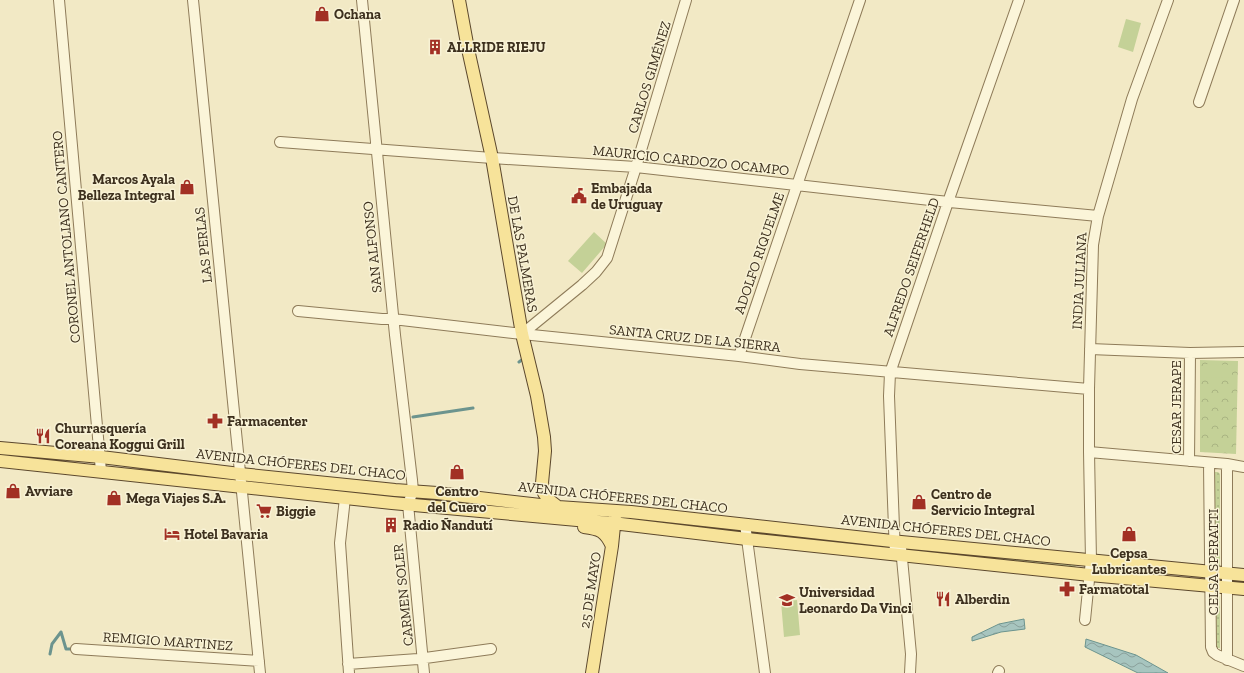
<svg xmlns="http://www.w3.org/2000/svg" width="1244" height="673" font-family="'Zilla Slab',serif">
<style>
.grass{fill:url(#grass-dots)}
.park{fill:url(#park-crowns)}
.pitch{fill:#c4d197}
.water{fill:url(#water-waves);stroke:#6c948e}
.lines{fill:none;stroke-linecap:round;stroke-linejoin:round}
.stream{stroke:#6c948e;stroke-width:3}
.minor-casing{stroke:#8e7b59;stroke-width:12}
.major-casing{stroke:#5c482d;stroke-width:14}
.minor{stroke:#fbf5d9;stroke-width:10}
.major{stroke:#f7e39a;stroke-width:12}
.labels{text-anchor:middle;stroke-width:3;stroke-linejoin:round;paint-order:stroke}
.poi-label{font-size:14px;font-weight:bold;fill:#3d301e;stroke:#f8f2d5;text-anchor:start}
.street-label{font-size:14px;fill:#3d301e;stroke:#f8f2d5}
</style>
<defs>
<pattern id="grass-dots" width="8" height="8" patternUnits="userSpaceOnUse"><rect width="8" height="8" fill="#c4d197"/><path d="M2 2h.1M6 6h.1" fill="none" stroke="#a9b482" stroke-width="1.8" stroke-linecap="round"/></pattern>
<pattern id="park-crowns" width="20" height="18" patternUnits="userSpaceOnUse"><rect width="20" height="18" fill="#c4d197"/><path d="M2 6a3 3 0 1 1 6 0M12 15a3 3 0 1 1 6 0" fill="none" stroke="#a9b482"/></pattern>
<pattern id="water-waves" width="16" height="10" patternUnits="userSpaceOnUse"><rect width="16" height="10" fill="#a7c5bf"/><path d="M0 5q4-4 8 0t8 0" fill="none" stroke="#89a09b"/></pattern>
</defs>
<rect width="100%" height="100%" fill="#f2e9c5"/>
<!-- grass -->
<path class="grass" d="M1215,472H1218L1220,474V567L1214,568V473Z
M755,532L882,545V546L881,548L754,534Z
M914,549L1075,565L1076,566L1075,567L914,551Z
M1218,594L1220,597V648H1215L1214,595Z"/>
<!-- park -->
<path class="park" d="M1200,360L1238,361L1236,454L1200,452Z"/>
<!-- pitch -->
<path class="pitch" d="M1126,19L1141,23L1133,52L1118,47Z
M594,232L607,244L582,273L568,261Z
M1206,364L1232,365V378L1206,377Z
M797,600L800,635L784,637L781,602Z"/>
<!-- water -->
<path class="water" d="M1024,619L1025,629L1001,632L972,641V637L999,624Z
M1086,639L1136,655L1168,673H1138L1085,647Z"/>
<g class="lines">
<!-- stream -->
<path class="stream" d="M519,362L523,359
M413,417L473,408
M61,632L66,649H74
M50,654L52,644L61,632"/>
<defs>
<path id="minor" d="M59,0L101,471
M193,0L260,673
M362,0L395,335L412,480L413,491L408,504L424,673
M1199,102L1234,0
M280,142L492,158L636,167L939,201L1098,216
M298,311L382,319H393L522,334L739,356L800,364L1089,389
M522,334L582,285L596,272L607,258L636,167L686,0
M1090,349L1190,353L1244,352
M739,356L860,0
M1089,452L1227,464L1244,467
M1189,461L1190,353
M1209,463L1211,647L1213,652L1217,655L1244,666
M1227,464V660
M345,498L340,543L349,673
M745,524L765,673
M901,548L911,654L910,673
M895,554L889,396L890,373L948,202L1019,0
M1085,620L1091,560L1089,452V389L1093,245L1098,216L1132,99L1168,0
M76,649L259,661
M348,664L418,659L491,649
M998,673L999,671"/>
<path id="major" d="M459,0L468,49L492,158L522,334L537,396L544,437L545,451L542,483L544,493L549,500L558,507
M0,448L101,457L240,474L395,490L437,493L558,507L631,512L901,542L1244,575
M0,461L392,503L621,524L747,539L1090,575L1244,589
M584,527C600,529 605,531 612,546
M592,673L612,546L615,516"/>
</defs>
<!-- minor casing -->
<use href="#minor" class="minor-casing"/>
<!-- major casing -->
<use href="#major" class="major-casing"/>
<!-- minor -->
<use href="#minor" class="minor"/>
<!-- major -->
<use href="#major" class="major"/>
</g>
<!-- icons -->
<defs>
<symbol id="shop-bare" viewBox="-9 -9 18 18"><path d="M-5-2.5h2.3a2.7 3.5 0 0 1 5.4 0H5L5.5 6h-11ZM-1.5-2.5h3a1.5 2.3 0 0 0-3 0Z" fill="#a23024" stroke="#f8f2d5" stroke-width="2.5" paint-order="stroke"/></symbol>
<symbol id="building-bare" viewBox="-9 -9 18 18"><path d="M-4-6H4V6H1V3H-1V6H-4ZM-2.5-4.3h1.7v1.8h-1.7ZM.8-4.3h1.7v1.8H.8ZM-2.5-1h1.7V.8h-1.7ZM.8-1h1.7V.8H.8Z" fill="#a23024" stroke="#f8f2d5" stroke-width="2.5" paint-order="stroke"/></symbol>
<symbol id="civic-bare" viewBox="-9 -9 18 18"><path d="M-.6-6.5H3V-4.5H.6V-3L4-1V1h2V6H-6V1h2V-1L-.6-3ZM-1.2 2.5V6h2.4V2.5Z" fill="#a23024" stroke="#f8f2d5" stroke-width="2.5" paint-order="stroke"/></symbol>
<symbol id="pharmacy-bare" viewBox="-9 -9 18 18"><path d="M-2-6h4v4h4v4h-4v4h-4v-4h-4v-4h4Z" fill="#a23024" stroke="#f8f2d5" stroke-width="2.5" paint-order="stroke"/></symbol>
<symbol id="restaurant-bare" viewBox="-9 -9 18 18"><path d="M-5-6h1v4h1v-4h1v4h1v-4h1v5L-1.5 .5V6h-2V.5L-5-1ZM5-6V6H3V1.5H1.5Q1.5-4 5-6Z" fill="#a23024" stroke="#f8f2d5" stroke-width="2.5" paint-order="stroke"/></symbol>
<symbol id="supermarket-bare" viewBox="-9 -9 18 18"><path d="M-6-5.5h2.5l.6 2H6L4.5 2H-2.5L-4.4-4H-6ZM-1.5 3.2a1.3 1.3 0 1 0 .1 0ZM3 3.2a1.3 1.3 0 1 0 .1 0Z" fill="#a23024" stroke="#f8f2d5" stroke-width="2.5" paint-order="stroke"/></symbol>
<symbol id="hotel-bare" viewBox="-9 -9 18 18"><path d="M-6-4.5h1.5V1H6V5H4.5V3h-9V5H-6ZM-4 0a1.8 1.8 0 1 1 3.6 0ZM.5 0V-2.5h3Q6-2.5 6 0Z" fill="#a23024" stroke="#f8f2d5" stroke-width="2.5" paint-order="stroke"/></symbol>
<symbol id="school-bare" viewBox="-9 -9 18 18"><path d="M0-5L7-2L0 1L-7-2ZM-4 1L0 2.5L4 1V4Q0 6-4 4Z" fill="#a23024" stroke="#f8f2d5" stroke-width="2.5" paint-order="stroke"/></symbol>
</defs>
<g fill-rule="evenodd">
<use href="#shop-bare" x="311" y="3" width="22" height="22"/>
<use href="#building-bare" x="424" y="36" width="22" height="22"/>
<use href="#shop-bare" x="176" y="176" width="22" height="22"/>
<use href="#civic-bare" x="568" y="185" width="22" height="22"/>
<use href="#pharmacy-bare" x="204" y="410" width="22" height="22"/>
<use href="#restaurant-bare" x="32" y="425" width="22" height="22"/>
<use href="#shop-bare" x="446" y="461" width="22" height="22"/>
<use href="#shop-bare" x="2" y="480" width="22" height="22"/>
<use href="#shop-bare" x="103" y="487" width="22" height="22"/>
<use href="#shop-bare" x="908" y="491" width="22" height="22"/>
<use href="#supermarket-bare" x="253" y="500" width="22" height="22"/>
<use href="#building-bare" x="380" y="514" width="22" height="22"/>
<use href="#hotel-bare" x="161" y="523" width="22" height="22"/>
<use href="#shop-bare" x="1118" y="523" width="22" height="22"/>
<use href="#pharmacy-bare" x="1056" y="578" width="22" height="22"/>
<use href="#restaurant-bare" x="932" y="588" width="22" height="22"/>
<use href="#school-bare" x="776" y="589" width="22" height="22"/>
</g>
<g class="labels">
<!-- poi labels -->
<g class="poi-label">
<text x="334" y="19">Ochana</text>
<text x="447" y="52">ALLRIDE RIEJU</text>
<text x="175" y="184" text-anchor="end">Marcos Ayala<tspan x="175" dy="16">Belleza Integral</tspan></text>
<text x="591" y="193">Embajada<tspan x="591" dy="16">de Uruguay</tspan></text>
<text x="227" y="426">Farmacenter</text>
<text x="55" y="433">Churrasquería<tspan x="55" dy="16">Coreana Koggui Grill</tspan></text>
<text x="25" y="496">Avviare</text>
<text x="457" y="496" text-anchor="middle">Centro<tspan x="457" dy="16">del Cuero</tspan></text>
<text x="931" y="499">Centro de<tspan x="931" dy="16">Servicio Integral</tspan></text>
<text x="126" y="503">Mega Viajes S.A.</text>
<text x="276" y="516">Biggie</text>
<text x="403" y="530">Radio Ñandutí</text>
<text x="184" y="539">Hotel Bavaria</text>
<text x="1129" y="558" text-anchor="middle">Cepsa<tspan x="1129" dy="16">Lubricantes</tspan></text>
<text x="1079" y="594">Farmatotal</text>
<text x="799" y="597">Universidad<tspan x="799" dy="16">Leonardo Da Vinci</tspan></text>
<text x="955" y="604">Alberdin</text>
</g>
<!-- street labels -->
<g class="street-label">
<text transform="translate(649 77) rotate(-73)" y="5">CARLOS GIMÉNEZ</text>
<text transform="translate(691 160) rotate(6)" y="5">MAURICIO CARDOZO OCAMPO</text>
<text transform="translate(66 237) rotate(-95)" y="5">CORONEL ANTOLIANO CANTERO</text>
<text transform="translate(203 245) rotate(-96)" y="5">LAS PERLAS</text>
<text transform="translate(372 247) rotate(-96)" y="5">SAN ALFONSO</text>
<text transform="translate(759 253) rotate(-71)" y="5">ADOLFO RIQUELME</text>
<text transform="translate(523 254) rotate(80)" y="5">DE LAS PALMERAS</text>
<text transform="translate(911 267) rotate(-71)" y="5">ALFREDO SEIFERHELD</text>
<text transform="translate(1079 281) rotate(-87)" y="5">INDIA JULIANA</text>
<text transform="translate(695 338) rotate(6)" y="5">SANTA CRUZ DE LA SIERRA</text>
<text transform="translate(1176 407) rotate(-90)" y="5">CESAR JERAPE</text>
<text transform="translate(301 464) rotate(6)" y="5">AVENIDA CHÓFERES DEL CHACO</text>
<text transform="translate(623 497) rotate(6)" y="5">AVENIDA CHÓFERES DEL CHACO</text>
<text transform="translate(946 530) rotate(6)" y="5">AVENIDA CHÓFERES DEL CHACO</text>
<text transform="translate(1213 562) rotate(-90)" y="5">CELSA SPERATTI</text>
<text transform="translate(590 590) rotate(-81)" y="5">25 DE MAYO</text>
<text transform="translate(403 595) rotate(-96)" y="5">CARMEN SOLER</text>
<text transform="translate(168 641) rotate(4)" y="5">REMIGIO MARTINEZ</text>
</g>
</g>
</svg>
